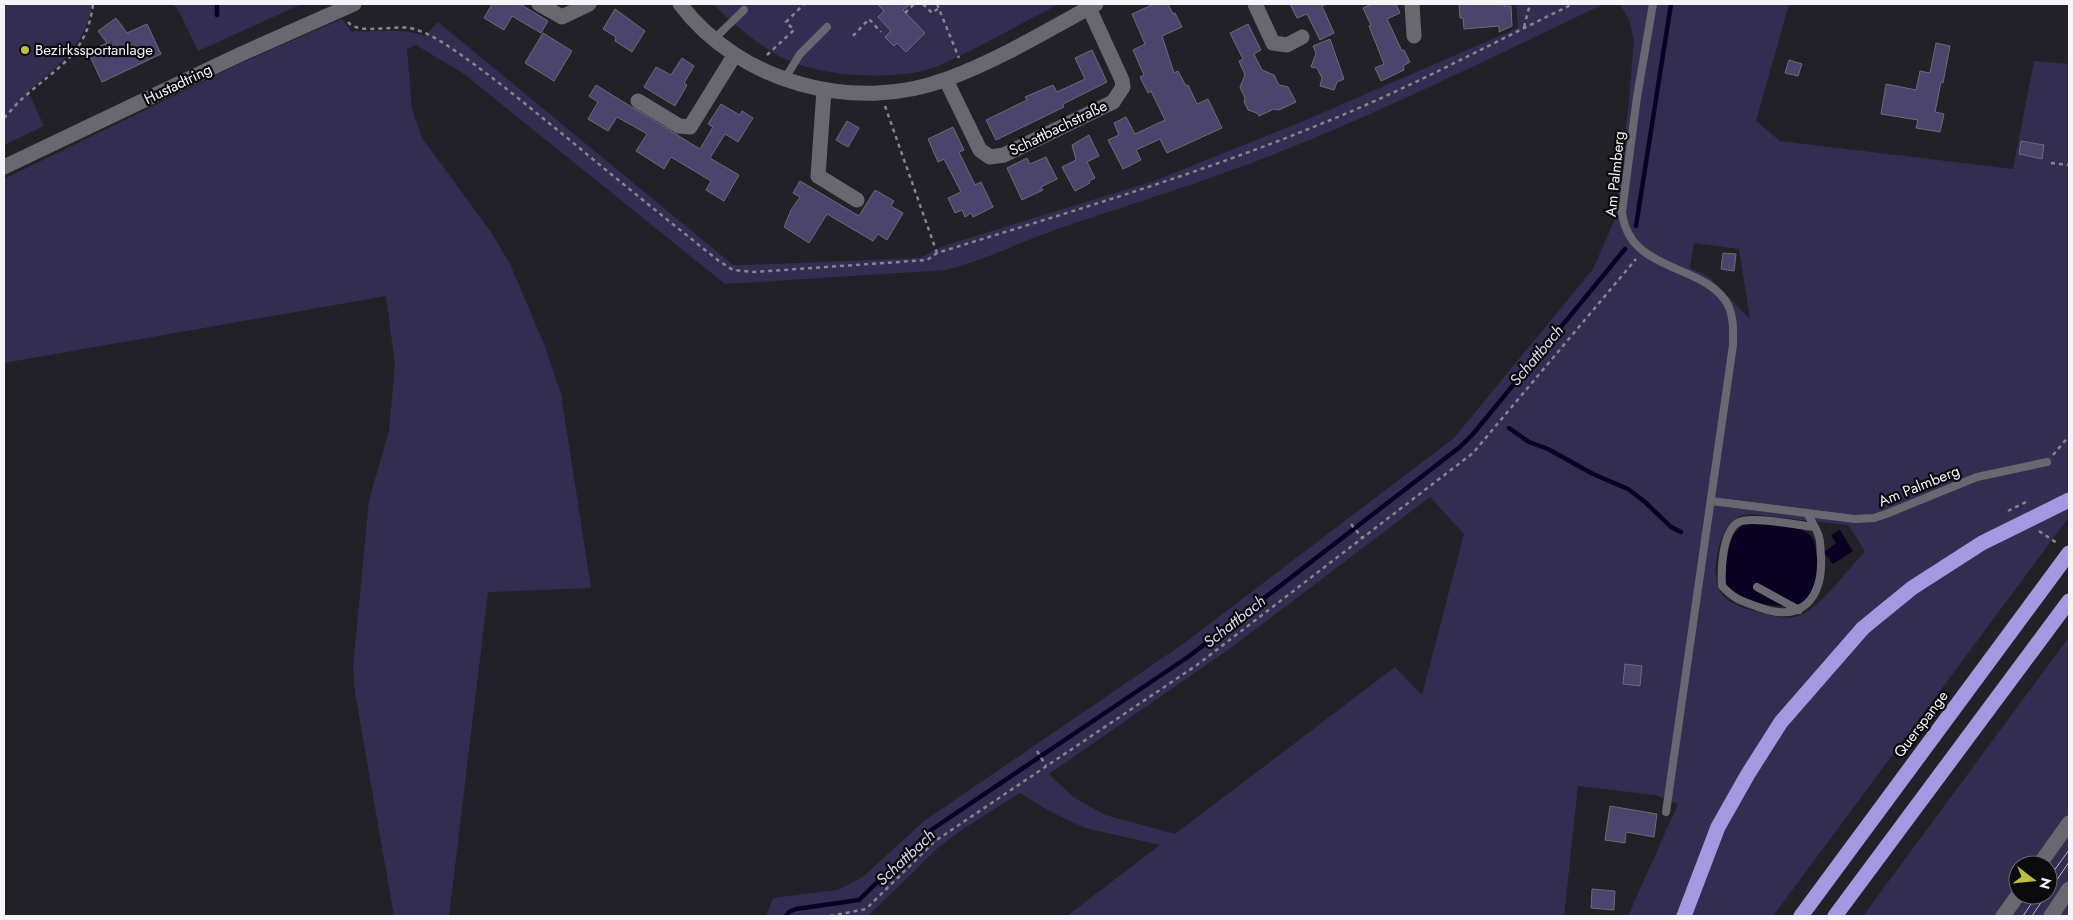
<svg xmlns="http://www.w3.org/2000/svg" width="2073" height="920" font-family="Jost,sans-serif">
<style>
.green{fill:#332d52;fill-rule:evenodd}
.water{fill:#0b0223}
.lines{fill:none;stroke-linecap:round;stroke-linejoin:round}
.stream{stroke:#0b0223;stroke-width:4.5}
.building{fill:#4b456e;stroke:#6c6c74}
.path{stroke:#87868c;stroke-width:2.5;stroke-dasharray:4 4;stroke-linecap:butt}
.lane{stroke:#696870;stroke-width:8}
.street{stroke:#696870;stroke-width:15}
.secondary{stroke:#696870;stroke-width:15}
.highway{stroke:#a299e0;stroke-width:15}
.tram{stroke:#b7b6bb;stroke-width:1}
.poi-dot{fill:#bebf42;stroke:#0b0b0e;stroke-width:2}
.labels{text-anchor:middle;stroke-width:4.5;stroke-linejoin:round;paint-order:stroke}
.poi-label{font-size:15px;fill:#f5f4f9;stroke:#0b0b0e;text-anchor:start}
.street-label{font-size:15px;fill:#f5f4f9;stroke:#0b0b0e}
.water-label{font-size:16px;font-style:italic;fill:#dad7f4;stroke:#0b0b0e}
</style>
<rect width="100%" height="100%" fill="#222128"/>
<!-- green -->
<path class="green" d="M4,4H92C86,44 58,68 28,91L44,126L4,145Z
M172,4H302L198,51L178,9Z
M713,4H1059C1019,24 979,48 938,66C900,82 822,77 785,59C757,45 735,25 713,4Z
M1516,4H1604C1496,55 1389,109 1277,153C1207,181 1135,203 1063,227C1024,240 987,260 946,270L725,284L464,74L416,45L407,49L412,109L422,138L491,232L510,264L544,344L561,394L591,588L488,592L449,916H394L355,693L353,667L369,500L389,431L395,364L386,296L4,363V179L241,63L342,19L351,31C376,33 401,27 425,36L438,22L733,265H748L920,258L943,246L1154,181L1301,122L1518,28Z
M1620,4H1789L1756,121L1780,141L2013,169L2034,61L2069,64V517L1773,916H1628L1678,804L1655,795L1578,786L1564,916H1067L1160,845L1085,828L1049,811L1020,793L963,829L938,848L868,916H766L773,898L838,890L863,877L924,821L1183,644L1454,438L1593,269L1615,219L1628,112L1634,40L1629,20ZM1694,243L1739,249L1750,319L1709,277L1690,268ZM1430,497L1464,534L1422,695L1395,667L1175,834L1105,815L1073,797L1049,774L1232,647ZM1750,514L1848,525L1865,551C1851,567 1820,606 1803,614C1789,621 1776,617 1762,613C1747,609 1727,605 1719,590C1711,573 1718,537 1730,524C1735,517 1742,515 1750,514Z
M2069,637V916H1863ZM2018,865H2048V895H2018Z"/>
<!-- water -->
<path class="water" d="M1745,524C1759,524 1801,524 1811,536C1816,543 1817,554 1817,562C1817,574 1815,589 1807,598C1795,614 1738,603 1727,587C1722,577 1726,563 1728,553C1730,540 1733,531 1745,524Z
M1840,530L1853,551L1833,564L1824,552L1836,543L1831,535Z"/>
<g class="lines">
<!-- stream -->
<path class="stream" d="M217,4V15
M1636,226L1671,4
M1509,428L1529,442L1548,449L1593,474L1628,489L1645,502L1671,527L1681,532
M786,916L789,912L796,909L859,900L931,830L1188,657L1460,447L1473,434L1625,249"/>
</g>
<!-- building -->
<path class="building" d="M492,4H520L548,21L541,33L512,16L504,30L484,18Z
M877,4H910L903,10L925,33L906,52L897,43L894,46L885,37L891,31L878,17L884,11Z
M1154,4H1168L1173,14L1175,13L1182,27L1162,36L1174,73L1178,71L1186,86L1188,85L1197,104L1208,99L1222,128L1167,153L1160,139L1136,150L1141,160L1123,169L1108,140L1119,135L1114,123L1126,117L1135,134L1165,120L1151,91L1148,93L1140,77L1144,75L1133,50L1145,44L1132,14Z
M1290,4H1327L1322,6L1334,33L1320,40L1307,14L1297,18Z
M1372,4H1396L1400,13L1387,19L1402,51L1404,50L1410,62L1403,66L1404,70L1381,81L1375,68L1384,64L1369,26L1371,25L1363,8Z
M1459,4H1504V6H1511L1512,26L1499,32V26L1464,29L1463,18H1460Z
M615,9L645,31L632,52L615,41L616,37L603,29Z
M116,18L127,33L147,24L161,54L102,82L88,52L107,43L98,31Z
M1248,24L1261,50L1254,54L1262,70L1274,75L1279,85L1288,87L1296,102L1279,110L1274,109L1259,116L1257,113L1248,110L1244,102L1245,98L1240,87L1245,75L1239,61L1243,59L1230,33Z
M543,33L572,51L554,81L525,63Z
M1330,39L1344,79L1337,82L1334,90L1320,86L1322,78L1317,68L1311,67L1316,53L1313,46Z
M1936,43L1950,46L1943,83L1941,82L1935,112L1944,114L1940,132L1916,128L1918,120L1881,114L1886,84L1916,90L1920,71L1930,73Z
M1092,50L1107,82L1063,104L1064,107L996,140L986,120L1027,100L1025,97L1053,85L1057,92L1085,79L1075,58Z
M682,58L694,66L684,83L687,85L675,106L644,87L656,67L671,75Z
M1789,60L1802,64L1798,76L1785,73Z
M596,85L700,149L713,127L708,124L721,104L740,115L742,111L753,118L738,142L725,134L710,158L739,175L724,201L706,190L711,181L671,157L664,169L636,151L647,134L635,127L617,117L608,131L588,119L598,102L589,96Z
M847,121L859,128L848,147L836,140Z
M953,127L964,150L959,152L975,185L981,182L993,207L973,217L971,213L965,217L962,210L955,213L948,198L961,192L944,159L938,162L928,139Z
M1089,135L1099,156L1087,162L1095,178L1089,181L1090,183L1075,191L1062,167L1076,160L1072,145Z
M2021,141L2044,145L2042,159L2019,154Z
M1046,157L1057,179L1041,187L1043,190L1022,200L1007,168L1027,158L1030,164Z
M800,181L859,216L875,190L894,201L891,206L903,213L887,240L878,234L873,241L827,214L809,243L784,227L791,210L800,197L793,193Z
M1723,253L1736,254L1734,271L1721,269Z
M1625,664L1642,666L1640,686L1623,684Z
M1610,806L1657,814L1654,837L1626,832L1625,843L1605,840Z
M1592,889L1615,891L1614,910L1591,908Z"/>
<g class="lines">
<!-- path -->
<path class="path" d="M923,4L932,13L939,8
M937,4L959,58
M905,13L914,4
M348,22C358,35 394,25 410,28C423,31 434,37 445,44C489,73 530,108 571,141C620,182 669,221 719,261L733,270L754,272L927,260L937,253C1069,212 1201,174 1328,121C1412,87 1492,43 1573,4
M1524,27L1530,4
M853,34L854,35L869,19L881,32
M767,55L794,30L786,22L804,4
M885,106L937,253
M4,118C10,112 16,104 23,98C57,67 87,55 93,4
M2051,163L2069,165
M2053,455L2069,436
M2008,511L2026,502L2027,505
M1351,524L1363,539
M2039,531L2057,543
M1037,751L1046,766
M830,916L866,909L935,841L1197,665L1473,453L1636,259"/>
<!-- lane -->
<path class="lane" d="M1653,4L1637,97L1622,212C1629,275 1708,262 1729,307C1734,319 1733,332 1733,345L1666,812
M713,40L744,10
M784,80L800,54L827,27
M1711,501L1855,519L1874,518L1886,514L1977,477L2047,462
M1807,513C1811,521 1817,529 1819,537C1821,543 1820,550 1821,556C1823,596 1804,623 1761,608C1743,601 1736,601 1722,586C1721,570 1722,534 1737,523C1748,515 1798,525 1814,527
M1757,587L1799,610"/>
<!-- street -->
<path class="street" d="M539,4L562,17L589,4
M680,4C740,83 854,114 947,79C999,60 1048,30 1096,4
M1255,4L1273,43L1287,45L1302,37
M1412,4L1414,36
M946,80L980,150L990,157L1004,155L1113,102L1123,87L1122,80L1089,8
M824,90L818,176L857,200
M638,101L679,126L690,127L734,56"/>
<!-- secondary -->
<path class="secondary" d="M4,167L241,54L354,4
M2039,865L2069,823
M2003,916L2018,895
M2051,916L2069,889"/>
<!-- highway -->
<path class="highway" d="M1684,916L1718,827L1748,774L1781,722L1863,628L1912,588L1982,543L2069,500
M1801,916L2069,553
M1835,916L2069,601"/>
<!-- tram -->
<path class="tram" d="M2048,879L2069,850
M2048,893L2069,862
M2023,916L2037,895
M2032,916L2046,895"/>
</g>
<!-- markers -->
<circle class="poi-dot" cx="25" cy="50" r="5"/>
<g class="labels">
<!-- poi labels -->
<g class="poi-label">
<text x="35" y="55">Bezirkssportanlage</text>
</g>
<!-- street labels -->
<g class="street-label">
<text transform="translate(178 84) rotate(-26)" y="5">Hustadtring</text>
<text transform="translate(1058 128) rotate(-26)" y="5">Schattbachstraße</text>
<text transform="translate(1615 174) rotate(-84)" y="5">Am Palmberg</text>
<text transform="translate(1919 486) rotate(-22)" y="5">Am Palmberg</text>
<text transform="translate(1921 724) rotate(-53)" y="5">Querspange</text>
</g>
<!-- water labels -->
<g class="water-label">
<text transform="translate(1536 355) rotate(-50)" y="6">Schattbach</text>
<text transform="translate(1234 621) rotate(-38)" y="6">Schattbach</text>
<text transform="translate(905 857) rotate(-43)" y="6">Schattbach</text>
</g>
</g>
<!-- border -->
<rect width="2073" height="920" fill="none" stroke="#f5f4f9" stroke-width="10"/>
<!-- north arrow -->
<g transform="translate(2033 880) rotate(106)"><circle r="24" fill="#0b0b0e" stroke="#69686c"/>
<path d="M0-4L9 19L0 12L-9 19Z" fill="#bebf42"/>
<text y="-8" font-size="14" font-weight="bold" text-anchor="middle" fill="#f5f4f9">N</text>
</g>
</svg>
